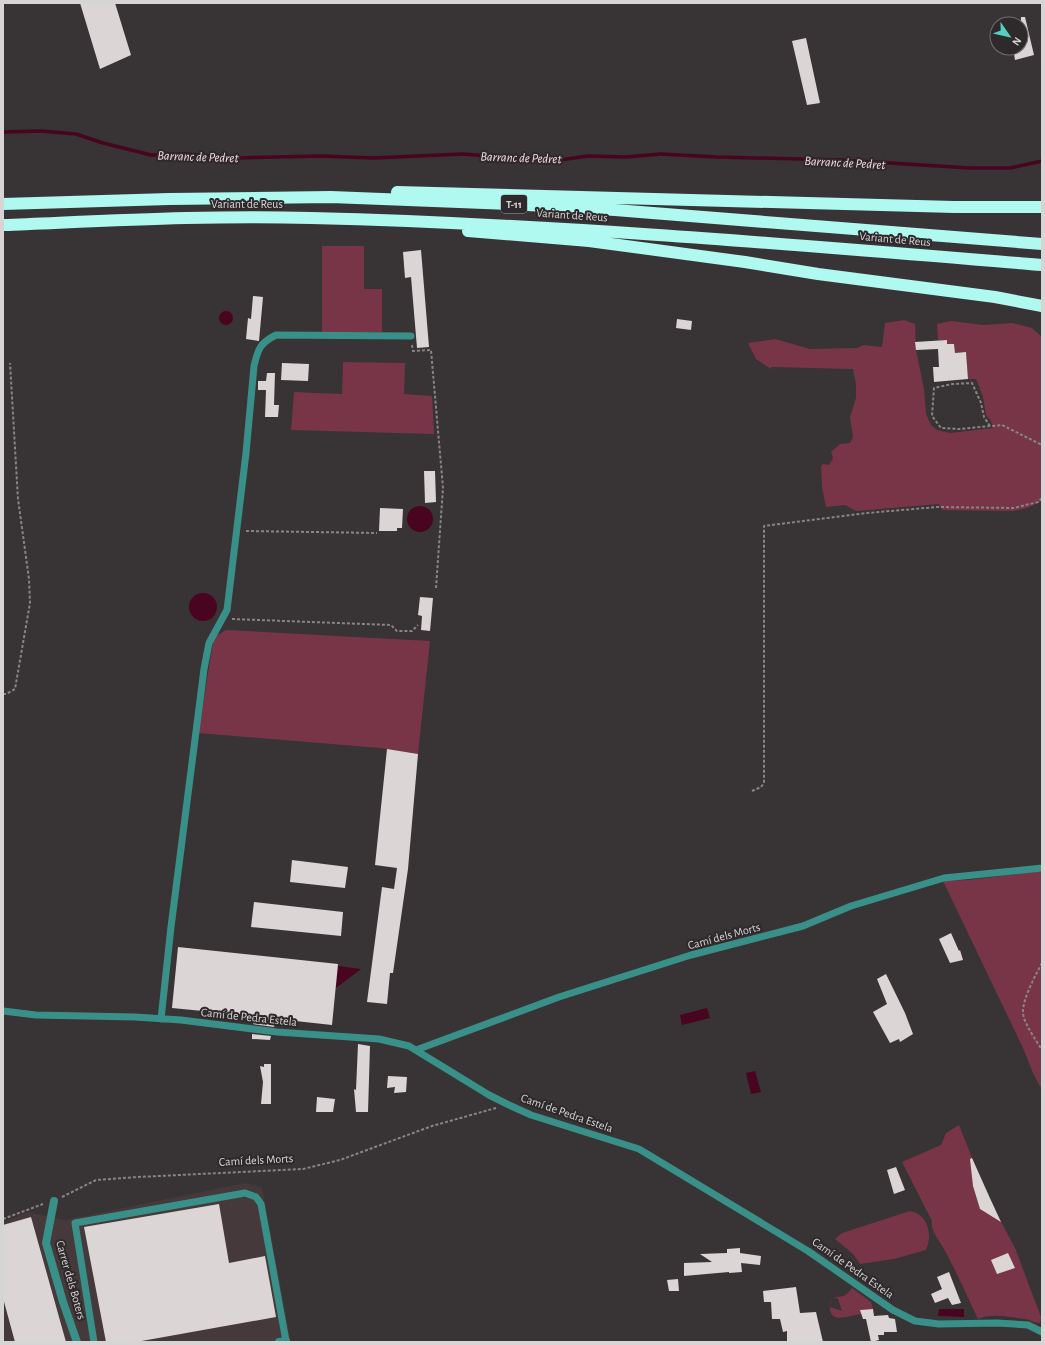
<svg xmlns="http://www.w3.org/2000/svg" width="1045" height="1345" font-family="'Alegreya Sans',sans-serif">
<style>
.built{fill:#46393c}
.green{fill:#783548}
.water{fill:#490420}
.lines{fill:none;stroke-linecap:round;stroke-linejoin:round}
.stream{stroke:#490420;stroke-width:3.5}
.building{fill:#dcd5d6}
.path{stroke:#898586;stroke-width:2;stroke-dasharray:3 2;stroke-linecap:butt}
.lane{stroke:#399088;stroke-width:7}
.street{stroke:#399088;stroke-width:8}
.highway{stroke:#aff9f1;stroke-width:12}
.labels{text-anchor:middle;stroke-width:4;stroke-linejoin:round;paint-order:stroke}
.shield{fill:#2e292a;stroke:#a4a1a2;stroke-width:1}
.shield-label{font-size:11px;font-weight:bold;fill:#d7d4d5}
.street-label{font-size:12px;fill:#d7d4d5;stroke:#2e292a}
.water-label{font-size:13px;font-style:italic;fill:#f7dbe1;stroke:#2e292a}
</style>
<rect width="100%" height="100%" fill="#383334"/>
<!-- built -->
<path class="built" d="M245,1183L262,1187L291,1342H3V1222L28,1212L65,1220Z"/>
<!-- green -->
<path class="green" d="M322,246H364V289H382V332H322Z
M904,320L915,324L916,350L924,389L926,414L931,425L937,430L950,433L993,428L991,421L986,415L983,397L976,379H968L966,352L955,353L954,344H947V340H938L937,324L951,321L984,325L1012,323L1032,328L1042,337V501L1027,508L1013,511L942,510L939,504L856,511L845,505L826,507L822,487L821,466L823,464L829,465L833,458L831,452L840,444L850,443L853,437L850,417L856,398V384L853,369L771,367V369L756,359L748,343L775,339L810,349L857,348L864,345L882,347L885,323Z
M343,362L405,363L404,394L432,396L434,434L291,430L294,392L342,394Z
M226,630L430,641L418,754L380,748L198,733L214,637Z
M1042,871V1090L1033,1073L1023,1048L943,881L968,880Z
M959,1125L978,1173L972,1176L973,1186L980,1209L992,1216L997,1214L1015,1248L1041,1317L1040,1323C1034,1323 1031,1320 1025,1319C1010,1317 992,1313 978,1319C966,1294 955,1268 941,1244C937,1237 930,1229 932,1221L902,1162L941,1145L946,1133Z
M910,1211C928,1214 933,1235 926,1250L894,1259L860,1264L853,1254L835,1239L842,1233Z
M852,1288L871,1302L873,1309L861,1310V1314C844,1317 825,1326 831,1297L830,1307L842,1311L838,1299L835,1297C844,1297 847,1295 852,1288Z"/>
<!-- water -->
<path class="water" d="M219 318a7 7 0 1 1 14 0a7 7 0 1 1-14 0Z
M407 519a13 13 0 1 1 26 0a13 13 0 1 1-26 0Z
M189 607a14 14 0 1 1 28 0a14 14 0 1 1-28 0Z
M338,966L361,969L336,988Z
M707,1008L710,1018L682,1025L680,1015Z
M755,1071L761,1092L751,1094L746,1073Z
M939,1309H964V1317L938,1316Z"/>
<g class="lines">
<!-- stream -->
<path class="stream" d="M3,132L41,131L76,134L103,143L151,155L186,154L234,158L321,156L373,158L463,154L553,161L588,156L626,157L661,154L717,157L841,160L970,168H1010L1042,161"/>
</g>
<!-- building -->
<path class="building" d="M80,3H115L131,55L100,69Z
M1021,17H1025L1034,55L1015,60L1013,48H1021Z
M806,38L820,103L807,105L792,41Z
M421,250L429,347L417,348L411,277L405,278L403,252Z
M253,296L263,297L259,341L246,339L248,318L251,319Z
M677,319L692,321L691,330L676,328Z
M947,340V344H954L955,353L966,352L968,379L934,382L933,367H939L938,349L916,350L915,342Z
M282,363L309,364L308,381L281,380Z
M267,373H275L274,405H279L278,417H265L266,390H258V381H266Z
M424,471H435L436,502L425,503Z
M380,508L403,509L402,528H397V531H379Z
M420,597L433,598L430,631L421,630L422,616L418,615Z
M387,749L418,754L408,869L393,973H390L387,1004L367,1002L382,887L394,889L397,868L375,865Z
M292,860L348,867L345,888L290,882Z
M254,902L343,912L341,936L251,927Z
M951,933L959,951L960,950L963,960L950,963L939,939Z
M178,947L338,964L332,1025L277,1019L274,1027L253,1024L254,1016L172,1008Z
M886,974L905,1013L913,1034L900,1042L899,1039L890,1043L873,1012L887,1004L877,979Z
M252,1034L271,1036L270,1040L252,1039Z
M358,1044L370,1046L368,1112H356L354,1089L356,1090Z
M264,1064H271V1104H261L263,1082L260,1066L264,1067Z
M388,1076L407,1077L406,1092L394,1093L395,1087L387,1088Z
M317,1097L335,1099L333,1112H316Z
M972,1158L989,1196L1001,1222L980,1209L973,1186L970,1159Z
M896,1167L905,1190L894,1194L887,1170Z
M219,1204L229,1263L265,1256L276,1317L136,1342H106L84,1227Z
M31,1217L66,1342H15L3,1298V1225Z
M740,1248V1253L761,1256L760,1265L741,1263L742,1272L729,1273V1272L684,1276V1263L712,1262L700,1254L727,1253V1249Z
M1008,1253L1015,1268L997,1274L991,1260Z
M949,1272L961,1303L952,1305L948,1298L935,1303L931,1294L942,1289L937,1277Z
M678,1279L679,1291H669L667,1280Z
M796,1287L800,1313L816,1312L823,1342H787V1331L783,1332L780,1319H772L771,1302H764L763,1291Z
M873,1309L874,1316L888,1315L889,1318L895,1319L897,1332H884V1335H878L879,1340L871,1342L866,1319H863L860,1310Z"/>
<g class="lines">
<!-- path -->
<path class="path" d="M412,345L413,351L431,350L443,488L436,588
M990,426L984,417L981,403L972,383L952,384L934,388L932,416L941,428L959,429L1002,425L1042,445
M246,531L377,533
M232,619L391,625L397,631H412L418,625
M3,694H6L15,689L30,603L29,579L18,499L10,363
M752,791L761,787L764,783V526L867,513L937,507L1014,508L1038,502L1042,498
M1042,963C1036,974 1022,1000 1023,1013C1024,1024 1036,1040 1042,1050
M62,1197L96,1180L138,1177L303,1169L340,1160L432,1126L496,1108
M3,1219L43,1204"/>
<!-- lane -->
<path class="lane" d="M3,1011L36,1015L135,1017L181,1020L277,1032L379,1039L409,1046L489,1095L509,1105L531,1115L639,1149L808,1251L893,1310L915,1321L939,1324L997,1323L1028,1325L1042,1332
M161,1019L171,927L204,669L209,643L227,610L246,453L254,366C258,349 260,343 276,335L411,336
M416,1050L559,997L691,955L803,926L851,906L944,878L1042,868
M94,1342L75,1223L245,1193L256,1197L261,1204L286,1341"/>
<!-- street -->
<path class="street" d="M54,1201L46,1243L63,1302L77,1342
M279,1342L286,1341"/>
<!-- highway -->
<path class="highway" d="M397,192L954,207H1042
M3,204L169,199L331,197L510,204L615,210L1042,244
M3,225C106,221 209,215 311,218C556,224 799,245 1042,265
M468,231L589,241L745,262L818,274L995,297L1042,306"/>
</g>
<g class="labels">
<!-- shield labels -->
<rect class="shield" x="501" y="195" width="26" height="18" rx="3"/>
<g class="shield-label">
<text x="514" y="208">T-11</text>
</g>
<!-- street labels -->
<g class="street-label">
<text x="247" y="208">Variant de Reus</text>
<text transform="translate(572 215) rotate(4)" y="4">Variant de Reus</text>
<text transform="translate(895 239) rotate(5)" y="4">Variant de Reus</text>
<text transform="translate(724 936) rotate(-15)" y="4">Camí dels Morts</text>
<text transform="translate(249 1017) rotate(6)" y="4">Camí de Pedra Estela</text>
<text transform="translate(567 1113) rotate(19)" y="4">Camí de Pedra Estela</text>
<text transform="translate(256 1160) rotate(-3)" y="4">Camí dels Morts</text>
<text transform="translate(853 1268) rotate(35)" y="4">Camí de Pedra Estela</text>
<text transform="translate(71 1280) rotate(74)" y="4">Carrer dels Boters</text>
</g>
<!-- water labels -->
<g class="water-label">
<text transform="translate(198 156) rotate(2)" y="5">Barranc de Pedret</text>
<text transform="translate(521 157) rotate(2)" y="5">Barranc de Pedret</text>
<text transform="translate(845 162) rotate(3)" y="5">Barranc de Pedret</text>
</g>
</g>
<!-- border -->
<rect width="1045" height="1345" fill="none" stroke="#d7d4d5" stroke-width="8"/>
<!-- north arrow -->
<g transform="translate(1009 36) rotate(124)"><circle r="19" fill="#2e292a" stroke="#726d6e"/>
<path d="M0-3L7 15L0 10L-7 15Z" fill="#56cec2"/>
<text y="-6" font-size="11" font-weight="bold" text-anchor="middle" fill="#d7d4d5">N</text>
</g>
</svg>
